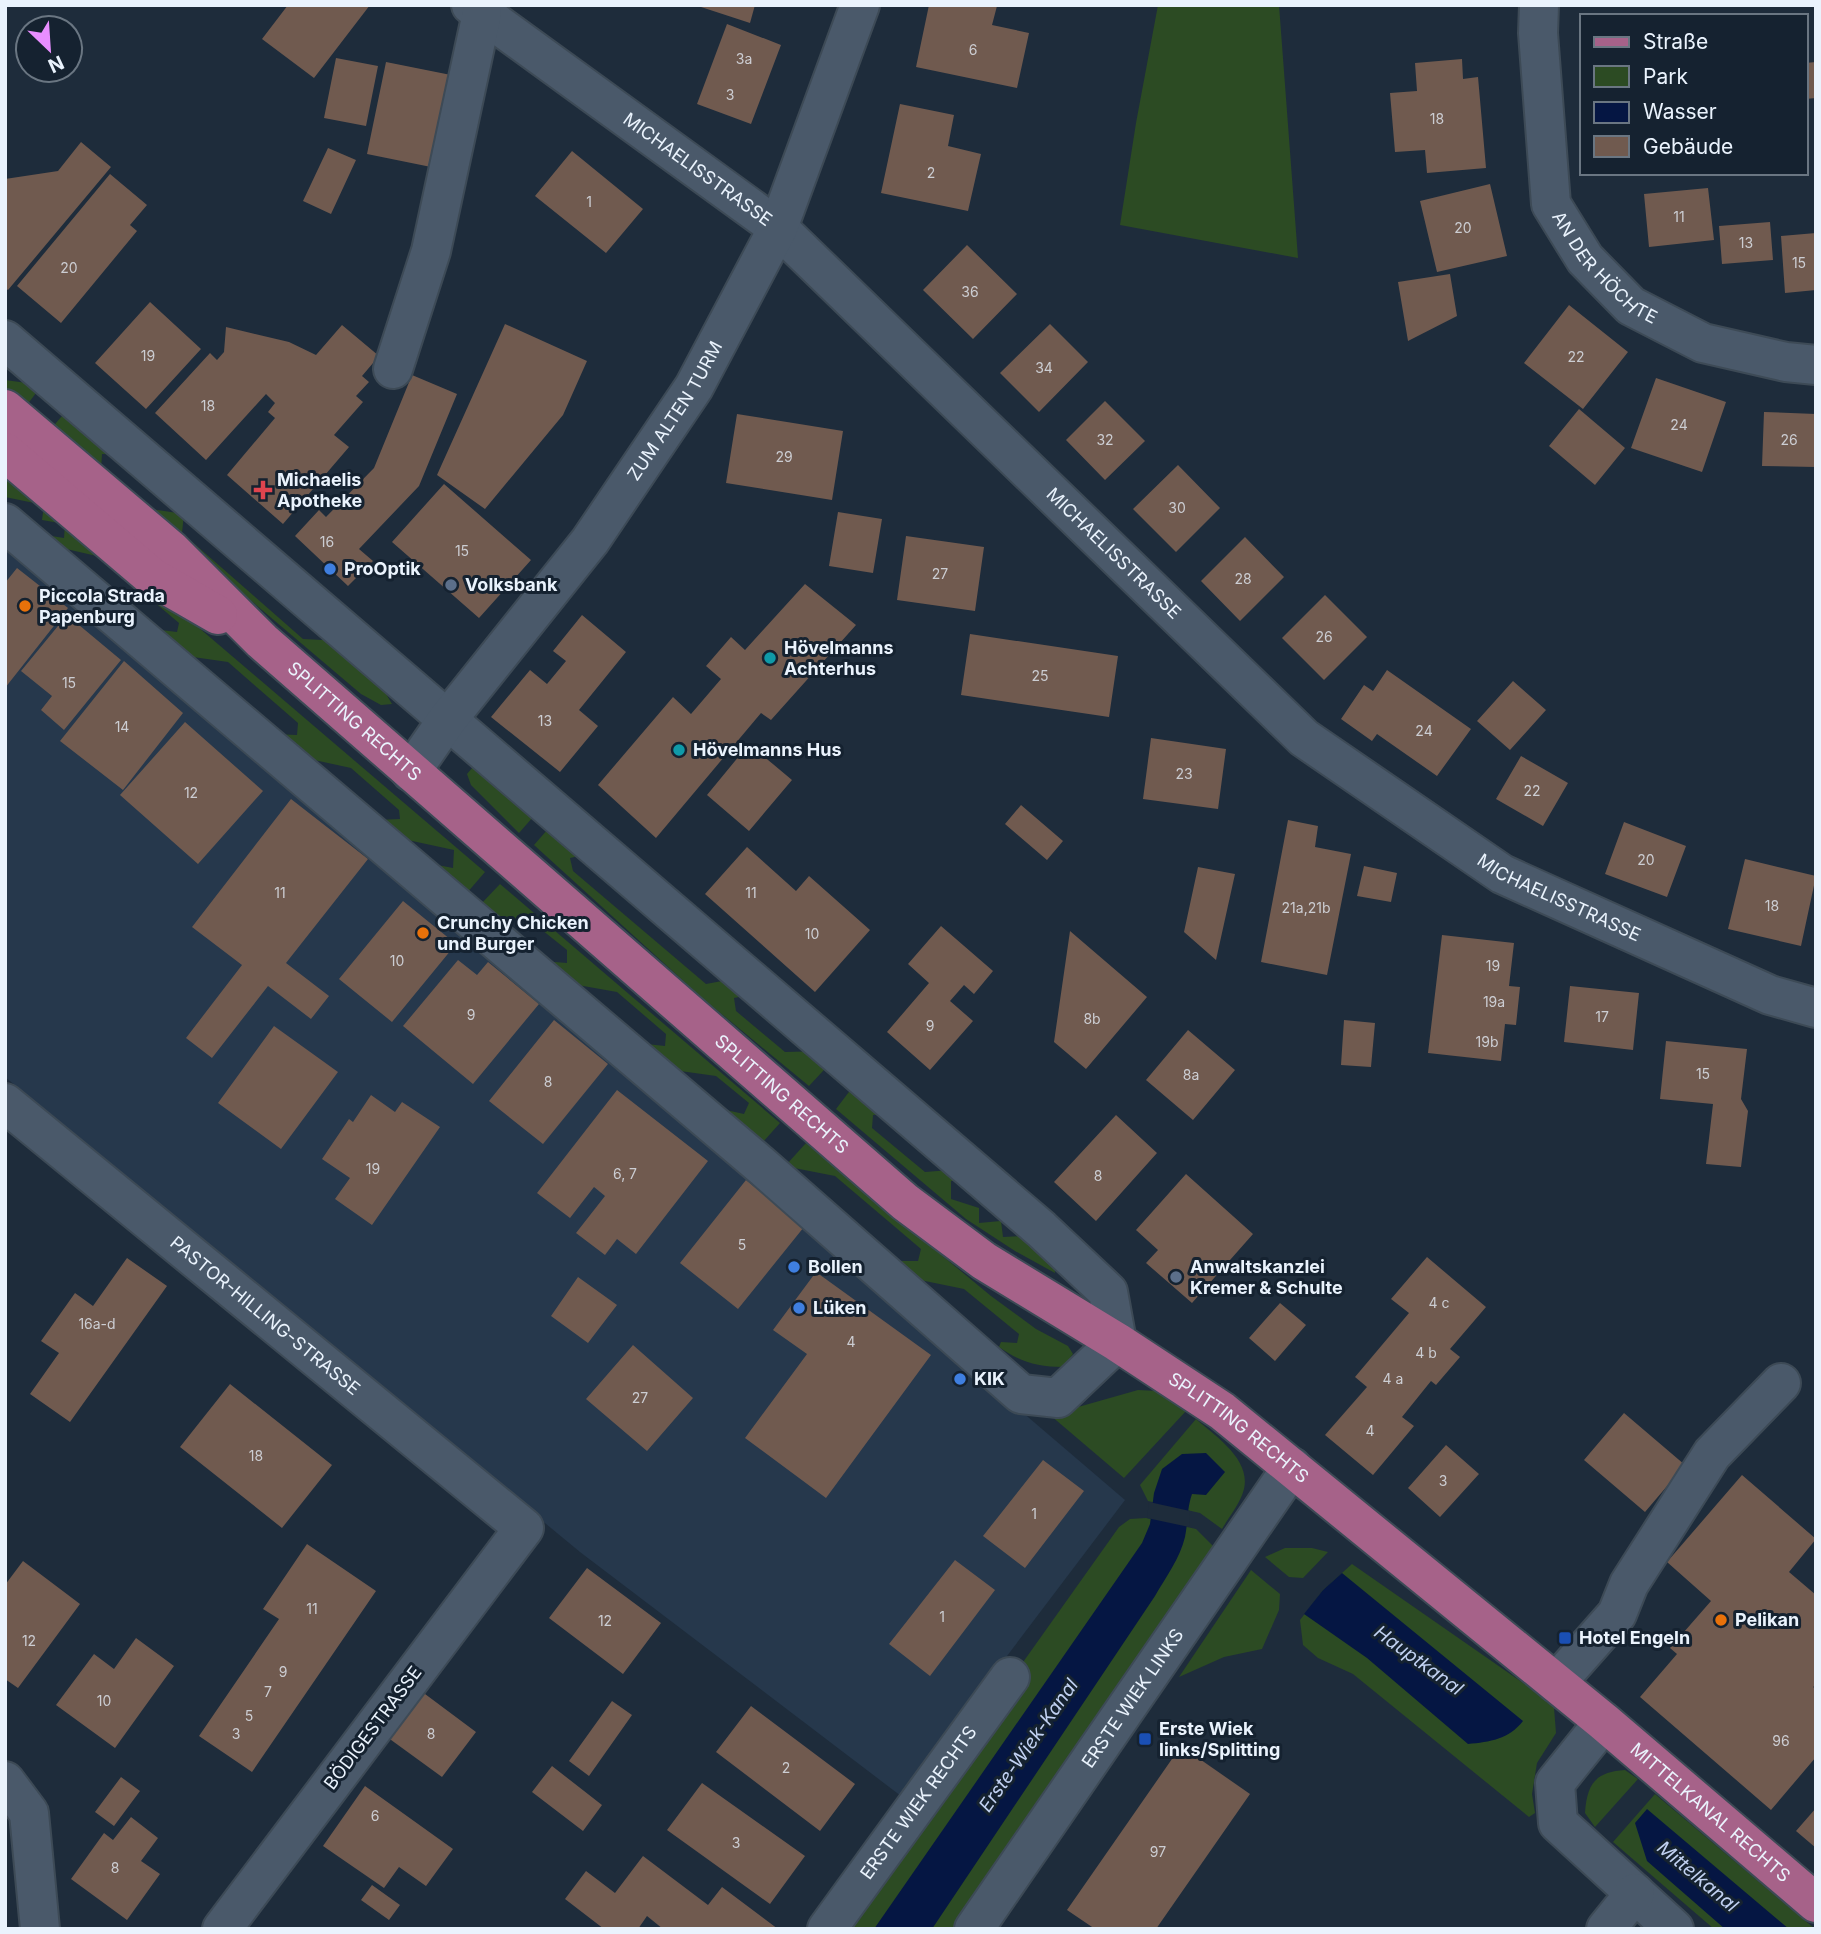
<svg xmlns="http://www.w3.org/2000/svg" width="1821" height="1934" font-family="Inter,sans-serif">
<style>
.built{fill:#26384c}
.green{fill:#2c4b23}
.water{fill:#051643}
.pier{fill:#1e2c3b}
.building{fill:#705a4f}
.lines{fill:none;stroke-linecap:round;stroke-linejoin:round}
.minor-casing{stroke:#3d4a56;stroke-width:42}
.major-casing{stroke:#3d4a56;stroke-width:42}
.minor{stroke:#4a596a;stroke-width:38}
.major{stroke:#a66289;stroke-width:38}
.health-dot{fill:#e0444e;stroke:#152230;stroke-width:2.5}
.shop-dot{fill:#3f7fe0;stroke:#152230;stroke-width:2.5}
.service-dot{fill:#5c6f8a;stroke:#152230;stroke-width:2.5}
.food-dot{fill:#e8710a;stroke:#152230;stroke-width:2.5}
.culture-dot{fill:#0f9aa8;stroke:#152230;stroke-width:2.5}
.transit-dot{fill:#1a4fb4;stroke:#152230;stroke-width:2.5}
.labels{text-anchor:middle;stroke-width:6;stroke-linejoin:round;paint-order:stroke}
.number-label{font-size:14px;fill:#cccdd2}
.street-label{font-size:18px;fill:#eaf3fd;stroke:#152230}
.poi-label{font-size:18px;font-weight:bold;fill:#eaf3fd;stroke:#152230;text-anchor:start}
.water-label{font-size:19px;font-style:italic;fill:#c1d1f1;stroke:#152230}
</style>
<rect width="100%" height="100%" fill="#1e2c3b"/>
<!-- built -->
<path class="built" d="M5,543L1125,1500L901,1796L580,1552L5,1077Z"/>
<!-- green -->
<path class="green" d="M1158,5H1279L1298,258L1120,225L1136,123Z
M5,380L42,385L24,409L5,393Z
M68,409L125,455L102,454L101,469L151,509L184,514L182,533L303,639L342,641L385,692L392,704L381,705L361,694L50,430Z
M14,470L485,872L466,894L427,863L453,868L454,850L403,839L378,820L400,819L399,810L351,768L305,758L272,734L297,735L298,723L228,662L179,655L145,628L177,632L179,623L101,557L49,545L39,534L64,538L65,524L42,520L44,505L5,497V481Z
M473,767L540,809L519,833L471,785L467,774Z
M555,821L592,853L570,858L573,871L706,984L738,978L759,993L734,998L736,1011L785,1052L824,1051L835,1058L809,1086L701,997L534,845Z
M500,884L780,1123L763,1142L717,1108L744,1114L749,1103L716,1076L673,1070L637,1043L665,1046L666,1034L617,992L572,984L542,961L567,963V950L532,922L490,914L480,905Z
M858,1080L899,1113L873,1115L872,1128L925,1172L963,1169L977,1179L951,1181V1199L979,1208V1223L1001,1221L1003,1237L1040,1235L1054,1261L1055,1273L1015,1251L966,1219L836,1109Z
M806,1143L991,1296L1036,1329L1068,1346L1073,1354L1063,1367C1038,1367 1020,1362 999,1347L1001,1342L1017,1343L1019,1334L964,1289L920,1280L898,1261H918L921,1249L835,1176L789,1167L787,1164Z
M1138,1390L1158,1391L1186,1411L1124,1478L1050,1415Z
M1196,1419C1215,1436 1251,1459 1244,1489C1241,1502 1229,1517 1222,1529L1200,1513L1148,1501L1140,1485Z
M1146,1518L1196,1529L1213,1546L1161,1629L958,1929H848L1021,1665L1119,1527L1130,1519Z
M1285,1548H1312L1328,1552L1303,1578L1289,1577L1265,1557Z
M1352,1564L1526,1685L1554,1708L1556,1733L1537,1763L1532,1794L1535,1813L1529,1817L1353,1674L1318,1658L1303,1645L1300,1620L1323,1590Z
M1251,1570L1280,1594L1279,1610L1262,1649L1224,1657L1179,1677Z
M1625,1770L1638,1779L1595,1827L1585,1813C1587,1783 1596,1772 1625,1770Z
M1655,1794L1815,1929H1714L1613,1842Z"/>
<!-- water -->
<path class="water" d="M1206,1453L1225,1472L1206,1495L1192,1494C1187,1508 1188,1522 1185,1537C1180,1558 1166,1577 1155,1596L932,1929H874L1142,1543L1150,1524L1154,1493L1162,1469L1182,1454Z
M1342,1573L1523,1721C1509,1739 1490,1742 1468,1744L1367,1658L1304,1614L1323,1590Z
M1647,1809L1789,1929H1725L1647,1861L1635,1823Z"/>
<!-- pier -->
<path class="pier" d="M1149,1502L1190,1511L1189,1527L1147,1518Z"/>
<!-- building -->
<path class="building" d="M288,5H370L314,78L262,39Z
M702,5H755L750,23L701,7Z
M929,5L997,6L992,25L1029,33L1017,88L916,67Z
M727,24L781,45L751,124L697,104Z
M336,58L378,66L366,126L324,118Z
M1462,59L1463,79L1478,77L1486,168L1427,173L1425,150L1395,152L1390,93L1417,91L1415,63Z
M386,62L451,75L431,167L367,154Z
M1816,62V98L1805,99V63Z
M900,104L954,115L948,146L981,154L968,211L881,193Z
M81,142L111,167L8,290L5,288V179L58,171Z
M328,148L356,160L331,214L303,201Z
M572,151L643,209L606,253L535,196Z
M110,174L147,205L130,225L137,231L61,323L17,286Z
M1490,184L1507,256L1437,272L1420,201Z
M1708,188L1714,240L1649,247L1644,194Z
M1770,222L1773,260L1722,264L1719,226Z
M1816,233V290L1785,293L1781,236Z
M967,245L1017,294L973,339L923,290Z
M1450,274L1457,316L1408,341L1398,282Z
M150,302L201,349L146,409L95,363Z
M1569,305L1628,352L1583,409L1524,363Z
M505,324L587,361L563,415L485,509L437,475Z
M1050,324L1088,362L1039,412L1000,373Z
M342,325L379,356L362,376L369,382L356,396L363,402L334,435L349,447L283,524L227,475L275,418L268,412L275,403L266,394L206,460L155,413L210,353L217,360L224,352L226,327L289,342L316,355Z
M412,375L457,394L419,486L359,549L373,561L348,586L295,536L319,510L326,517L374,468Z
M1656,378L1726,402L1702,472L1631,448Z
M1105,401L1145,441L1105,480L1066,440Z
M1579,409L1625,448L1595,485L1549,446Z
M1764,412L1816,414V467L1762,466Z
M737,414L843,431L832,500L726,483Z
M1178,465L1220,508L1176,552L1133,509Z
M444,484L531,560L479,618L392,542Z
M838,512L882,519L873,573L829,566Z
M906,536L984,547L975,611L897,600Z
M1245,537L1284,577L1240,621L1201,581Z
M17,568L68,608L5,688V583Z
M805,584L856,625L771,720L761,713L656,838L598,785L673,697L691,714L721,679L706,666L731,637L745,650Z
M1325,595L1367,637L1324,680L1282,638Z
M67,615L121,660L64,730L41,710L52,696L21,671Z
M582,615L626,652L579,710L598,726L560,772L491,717L530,670L547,684L566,661L553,651Z
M970,634L1118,656L1109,717L961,695Z
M124,661L183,713L123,790L60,741Z
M1387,670L1471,729L1437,776L1377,734L1372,741L1341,719L1364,685L1373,691Z
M1513,681L1546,710L1510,750L1477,721Z
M185,722L263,791L198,864L120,795Z
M1151,738L1226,749L1218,809L1143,799Z
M749,744L792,780L749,831L707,795Z
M1521,756L1568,783L1543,826L1496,799Z
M291,799L368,859L286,963L329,996L311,1019L268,986L212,1058L186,1038L242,965L192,927Z
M1021,805L1063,841L1047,860L1005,824Z
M1288,820L1318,826L1315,847L1351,854L1327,975L1261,962Z
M1624,822L1686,846L1667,897L1605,874Z
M747,847L796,891L809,876L870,930L815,992L705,894Z
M1745,859L1816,876L1801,946L1728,929Z
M1364,866L1397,873L1391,902L1357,896Z
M1198,867L1235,874L1216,960L1184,932Z
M403,901L456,944L392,1022L339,979Z
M941,926L993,971L974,994L964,985L950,1001L973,1021L930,1070L887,1032L929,983L908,964Z
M1070,931L1147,997L1086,1069L1054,1042Z
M1442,935L1514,943L1509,986L1520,987L1516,1025L1505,1024L1501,1061L1428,1053Z
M458,960L477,975L488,962L539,1004L473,1084L403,1026Z
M1570,986L1639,993L1633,1050L1564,1042Z
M554,1020L608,1064L543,1144L489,1101Z
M1344,1020L1375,1023L1371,1067L1341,1065Z
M274,1026L338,1072L281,1149L218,1103Z
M1188,1030L1235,1070L1193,1120L1146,1080Z
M1666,1041L1747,1049L1741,1099L1748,1111L1741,1167L1706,1164L1713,1104L1660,1099Z
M617,1090L708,1161L636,1254L617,1239L605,1255L576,1233L605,1196L594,1187L570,1218L537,1193Z
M371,1095L395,1112L402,1102L440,1127L372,1225L335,1199L350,1178L322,1159L349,1119L353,1122Z
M1116,1115L1157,1153L1096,1221L1054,1182Z
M1186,1174L1253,1234L1192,1303L1146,1263L1158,1250L1136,1230Z
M746,1180L804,1227L738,1309L680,1263Z
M1427,1257L1486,1307L1450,1349L1460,1357L1436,1385L1431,1381L1402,1417L1414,1426L1373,1475L1325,1435L1367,1387L1355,1377L1409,1313L1391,1299Z
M127,1258L167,1286L70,1422L30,1394L59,1353L41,1341L75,1293L93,1306Z
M816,1272L931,1355L826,1498L745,1438L807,1354L773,1330Z
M578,1277L617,1305L588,1343L551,1316Z
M1280,1303L1306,1325L1275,1361L1249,1338Z
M633,1345L693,1398L647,1451L586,1399Z
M230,1384L332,1465L282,1528L180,1447Z
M1624,1413L1685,1465L1645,1512L1584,1460Z
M1446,1445L1479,1474L1440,1517L1408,1488Z
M1043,1460L1084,1491L1025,1568L983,1536Z
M1742,1475L1816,1539L1789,1572L1816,1595V1685L1813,1687L1816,1689V1757L1771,1810L1640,1697L1677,1654L1670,1648L1711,1601L1667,1562Z
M307,1544L376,1591L252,1772L199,1736L279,1619L263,1609Z
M955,1560L995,1590L930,1676L889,1644Z
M23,1561L80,1604L18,1688L5,1679V1585Z
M587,1568L661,1623L623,1674L549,1618Z
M136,1638L174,1666L115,1748L56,1705L94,1654L114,1669Z
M421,1691L476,1732L442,1777L387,1737Z
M612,1701L632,1715L589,1776L569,1761Z
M751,1706L855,1784L820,1831L716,1752Z
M1181,1746L1250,1794L1156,1929H1095L1067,1910Z
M552,1766L602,1805L583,1831L532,1792Z
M121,1777L140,1791L114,1826L95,1812Z
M702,1783L805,1856L770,1904L667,1830Z
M365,1786L453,1849L426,1886L399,1867L384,1888L323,1846Z
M1816,1808V1848L1796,1831Z
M131,1817L158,1838L141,1861L160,1874L127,1920L71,1879L104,1833L113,1840Z
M643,1856L708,1905L722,1887L778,1929H663L647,1916L638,1929H604L565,1899L586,1871L615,1893Z
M372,1885L400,1905L389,1920L361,1900Z"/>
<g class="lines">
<defs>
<g id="minor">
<path id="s1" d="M471,5L778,228L1304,738L1502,874L1770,995L1816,1008"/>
<path id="s2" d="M1539,5L1538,33L1551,204L1585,259L1631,306L1703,343L1786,362L1816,365"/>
<path d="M5,340L1041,1229L1108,1292L1117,1342L1058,1398L1021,1394L763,1167L5,523"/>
<path d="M393,369L431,251L482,13"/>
<path id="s3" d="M411,772L447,720L590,541L694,387L778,228L860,5"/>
<path id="s4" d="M5,1103L524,1528L222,1929"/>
<path d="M1556,1683L1617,1614L1629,1584L1712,1454L1781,1383"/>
<path d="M1604,1722L1555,1783L1558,1823L1674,1929"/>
<path d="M5,1781L29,1813L40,1929"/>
<path id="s5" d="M827,1929L1010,1677"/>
<path id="s6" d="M974,1929L1292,1467"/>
<path d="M1606,1929L1635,1893"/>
</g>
<g id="major">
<path id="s7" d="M5,409L171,550L262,641L905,1202L984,1261L1117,1342L1222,1411L1604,1722L1816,1903"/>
<path d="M5,452L152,577L218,615"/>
</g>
</defs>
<!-- minor casing -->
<use href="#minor" class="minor-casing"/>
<!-- major casing -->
<use href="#major" class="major-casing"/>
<!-- minor -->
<use href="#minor" class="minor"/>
<!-- major -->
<use href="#major" class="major"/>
</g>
<!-- markers -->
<path class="health-dot" d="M259.5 479.5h7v7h7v7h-7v7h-7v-7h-7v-7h7z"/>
<g class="shop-dot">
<circle cx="330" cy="569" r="7"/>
<circle cx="794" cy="1267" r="7"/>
<circle cx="799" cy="1308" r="7"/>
<circle cx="960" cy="1379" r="7"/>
</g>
<g class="service-dot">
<circle cx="451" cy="585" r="7"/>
<circle cx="1176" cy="1277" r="7"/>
</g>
<g class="food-dot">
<circle cx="25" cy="606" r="7"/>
<circle cx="423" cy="933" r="7"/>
<circle cx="1721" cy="1620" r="7"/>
</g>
<g class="culture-dot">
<circle cx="770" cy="658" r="7"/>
<circle cx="679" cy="750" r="7"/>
</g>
<g class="transit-dot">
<rect x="1558" y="1631" width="14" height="14" rx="3.5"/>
<rect x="1138" y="1732" width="14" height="14" rx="3.5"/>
</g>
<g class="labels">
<!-- number labels -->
<g class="number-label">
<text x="973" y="55">6</text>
<text x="744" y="64">3a</text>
<text x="730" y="100">3</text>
<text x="1437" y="124">18</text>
<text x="931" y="178">2</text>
<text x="589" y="207">1</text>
<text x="1679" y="222">11</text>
<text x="1463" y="233">20</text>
<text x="1746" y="248">13</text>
<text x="1799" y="268">15</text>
<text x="69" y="273">20</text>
<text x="970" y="297">36</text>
<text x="148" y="361">19</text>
<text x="1576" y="362">22</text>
<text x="1044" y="373">34</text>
<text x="208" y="411">18</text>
<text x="1679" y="430">24</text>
<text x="1105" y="445">32</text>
<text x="1789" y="445">26</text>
<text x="784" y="462">29</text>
<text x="1177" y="513">30</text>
<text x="327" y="547">16</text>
<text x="462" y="556">15</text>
<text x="940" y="579">27</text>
<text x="1243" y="584">28</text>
<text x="1324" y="642">26</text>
<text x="1040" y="681">25</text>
<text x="69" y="688">15</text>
<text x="545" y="726">13</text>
<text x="122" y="732">14</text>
<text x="1424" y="736">24</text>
<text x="1184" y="779">23</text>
<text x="1532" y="796">22</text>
<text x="191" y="798">12</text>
<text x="1646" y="865">20</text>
<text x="280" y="898">11</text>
<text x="751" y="898">11</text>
<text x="1772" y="911">18</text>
<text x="1306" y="913">21a,21b</text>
<text x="812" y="939">10</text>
<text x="397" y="966">10</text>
<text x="1493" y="971">19</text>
<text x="1494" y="1007">19a</text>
<text x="471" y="1020">9</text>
<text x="1602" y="1022">17</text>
<text x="1092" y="1024">8b</text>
<text x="930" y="1031">9</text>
<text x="1487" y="1047">19b</text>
<text x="1703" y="1079">15</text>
<text x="1191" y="1080">8a</text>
<text x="548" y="1087">8</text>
<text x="373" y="1174">19</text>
<text x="625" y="1179">6, 7</text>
<text x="1098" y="1181">8</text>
<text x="742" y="1250">5</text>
<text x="1439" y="1308">4 c</text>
<text x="97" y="1329">16a-d</text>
<text x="851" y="1347">4</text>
<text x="1426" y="1358">4 b</text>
<text x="1393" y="1384">4 a</text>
<text x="640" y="1403">27</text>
<text x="1370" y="1436">4</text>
<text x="256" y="1461">18</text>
<text x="1443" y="1486">3</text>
<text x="1034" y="1519">1</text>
<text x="312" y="1614">11</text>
<text x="942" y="1622">1</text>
<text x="605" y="1626">12</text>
<text x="29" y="1646">12</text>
<text x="283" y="1677">9</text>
<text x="268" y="1697">7</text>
<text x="104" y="1706">10</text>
<text x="249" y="1721">5</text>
<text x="236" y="1739">3</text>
<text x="431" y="1739">8</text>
<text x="1781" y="1746">96</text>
<text x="786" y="1773">2</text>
<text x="375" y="1821">6</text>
<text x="736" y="1848">3</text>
<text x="1158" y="1857">97</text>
<text x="115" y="1873">8</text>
</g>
<!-- street labels -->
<g class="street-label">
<text dy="6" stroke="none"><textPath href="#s1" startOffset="280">MICHAELISSTRASSE</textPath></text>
<text dy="6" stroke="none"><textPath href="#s2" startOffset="284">AN DER HÖCHTE</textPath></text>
<text dy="6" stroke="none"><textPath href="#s3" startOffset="448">ZUM ALTEN TURM</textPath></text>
<text dy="6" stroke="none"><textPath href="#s1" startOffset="847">MICHAELISSTRASSE</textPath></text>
<text dy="6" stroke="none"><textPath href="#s7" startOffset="469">SPLITTING RECHTS</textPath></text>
<text dy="6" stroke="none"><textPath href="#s1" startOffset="1414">MICHAELISSTRASSE</textPath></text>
<text dy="6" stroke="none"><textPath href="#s7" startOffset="1036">SPLITTING RECHTS</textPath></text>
<text dy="6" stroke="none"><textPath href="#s4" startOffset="336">PASTOR-HILLING-STRASSE</textPath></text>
<text dy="6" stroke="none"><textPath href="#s7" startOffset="1603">SPLITTING RECHTS</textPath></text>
<text dy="6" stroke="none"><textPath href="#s6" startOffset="280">ERSTE WIEK LINKS</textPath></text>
<text transform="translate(373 1728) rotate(-53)" y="6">BÖDIGESTRASSE</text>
<text dy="6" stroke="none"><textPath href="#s5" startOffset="156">ERSTE WIEK RECHTS</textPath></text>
<text dy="6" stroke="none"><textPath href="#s7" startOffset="2212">MITTELKANAL RECHTS</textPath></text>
</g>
<!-- poi labels -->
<g class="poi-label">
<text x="277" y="486">Michaelis<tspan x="277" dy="21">Apotheke</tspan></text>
<text x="344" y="575">ProOptik</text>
<text x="465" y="591">Volksbank</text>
<text x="39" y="602">Piccola Strada<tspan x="39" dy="21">Papenburg</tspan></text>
<text x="784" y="654">Hövelmanns<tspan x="784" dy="21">Achterhus</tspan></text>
<text x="693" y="756">Hövelmanns Hus</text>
<text x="437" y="929">Crunchy Chicken<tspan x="437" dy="21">und Burger</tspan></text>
<text x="808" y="1273">Bollen</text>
<text x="1190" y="1273">Anwaltskanzlei<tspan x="1190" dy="21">Kremer &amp; Schulte</tspan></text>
<text x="813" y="1314">Lüken</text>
<text x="974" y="1385">KIK</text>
<text x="1735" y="1626">Pelikan</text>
<text x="1579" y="1644">Hotel Engeln</text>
<text x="1159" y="1735">Erste Wiek<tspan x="1159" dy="21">links/Splitting</tspan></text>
</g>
<!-- water labels -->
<g class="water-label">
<text transform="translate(1419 1660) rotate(36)" y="7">Hauptkanal</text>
<text transform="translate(1028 1745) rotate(-55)" y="7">Erste-Wiek-Kanal</text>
<text transform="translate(1698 1876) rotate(40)" y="7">Mittelkanal</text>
</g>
</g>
<!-- border -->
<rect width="1821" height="1934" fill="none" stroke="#eaf3fd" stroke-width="14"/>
<!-- legend -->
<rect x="1580" y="14" width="228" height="161" fill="#152230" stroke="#6a7682" stroke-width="2"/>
<rect x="1594" y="37" width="35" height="10" fill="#a66289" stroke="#6a7682" stroke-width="2"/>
<text x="1643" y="49" font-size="21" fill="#eaf3fd">Straße</text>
<rect x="1594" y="66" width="35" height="21" fill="#2c4b23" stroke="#6a7682" stroke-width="2"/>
<text x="1643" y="84" font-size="21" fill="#eaf3fd">Park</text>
<rect x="1594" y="102" width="35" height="21" fill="#051643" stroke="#6a7682" stroke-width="2"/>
<text x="1643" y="119" font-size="21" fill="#eaf3fd">Wasser</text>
<rect x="1594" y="136" width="35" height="21" fill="#705a4f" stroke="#6a7682" stroke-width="2"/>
<text x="1643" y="154" font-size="21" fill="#eaf3fd">Gebäude</text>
<!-- north arrow -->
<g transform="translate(49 49) rotate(155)"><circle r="33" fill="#152230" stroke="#6a7682" stroke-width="2"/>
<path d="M0-5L12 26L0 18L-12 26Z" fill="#e88eff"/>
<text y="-10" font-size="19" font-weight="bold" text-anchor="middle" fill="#eaf3fd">N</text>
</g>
</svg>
